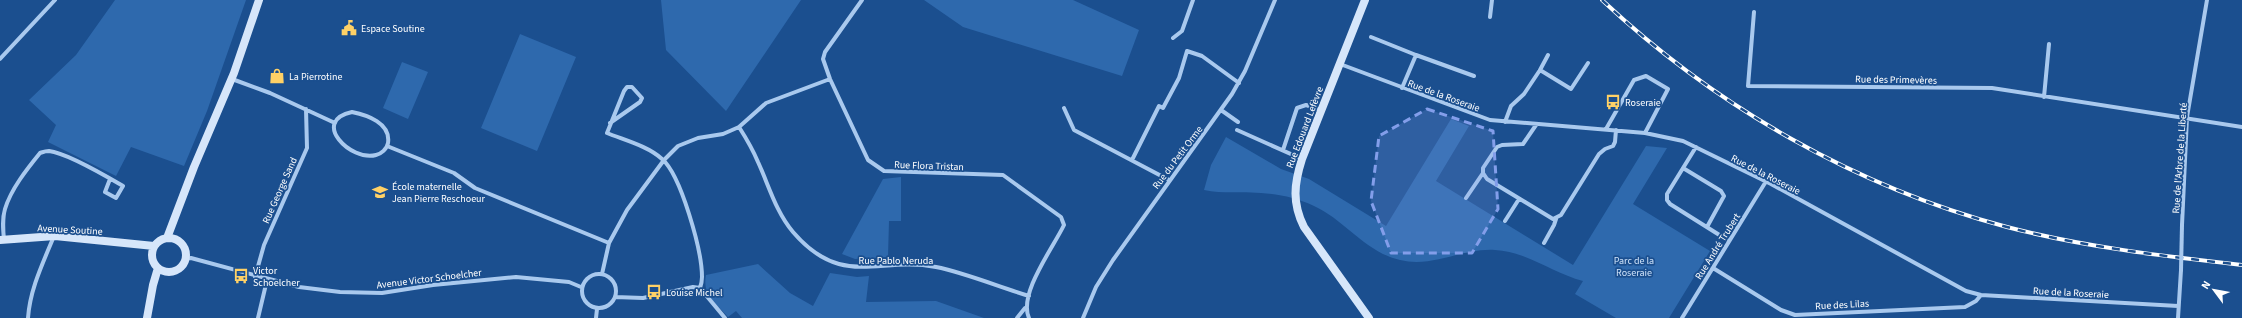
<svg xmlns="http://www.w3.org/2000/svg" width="2242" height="318" font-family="'Source Sans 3',sans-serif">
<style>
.green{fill:#2e69ad}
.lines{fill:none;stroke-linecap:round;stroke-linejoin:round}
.street{stroke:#a9c9ee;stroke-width:4}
.secondary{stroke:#d6e6fa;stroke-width:8}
.rail-casing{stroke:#fff;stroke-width:4}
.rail{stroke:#1b4f8f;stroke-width:2.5;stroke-dasharray:8;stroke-linecap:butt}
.street-bridge{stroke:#a9c9ee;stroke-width:4}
.marked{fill:#839eea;fill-opacity:0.2;stroke:#839eea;stroke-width:3;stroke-dasharray:8 5;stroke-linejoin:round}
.labels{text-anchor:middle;stroke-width:3.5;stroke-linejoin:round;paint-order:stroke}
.poi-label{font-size:10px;fill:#fff;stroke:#1b4f8f;text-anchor:start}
.street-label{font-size:10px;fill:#fff;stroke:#1b4f8f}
.park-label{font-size:10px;fill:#cfe3fa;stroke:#1b4f8f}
</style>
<rect width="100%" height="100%" fill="#1b4f8f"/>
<!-- green -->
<path class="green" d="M115,0H246L207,111L184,166L131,147L116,176L48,142L56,125L29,100L76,55Z
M661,0H801L726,111L666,50Z
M924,0H1073L1139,30L1122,76L963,27Z
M520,34L576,57L537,151L481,128Z
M402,62L428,72L408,119L383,108Z
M1451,119L1469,126L1436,181L1573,265L1646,146L1667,148L1633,204L1710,251L1669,318H1616L1575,294L1583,281C1552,273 1528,252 1495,250C1462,248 1433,268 1400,260C1365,252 1345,220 1314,206C1297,198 1279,194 1261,193C1241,191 1223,194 1204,190L1211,165L1226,137L1281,169L1309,179L1386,226Z
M901,177V221H889L888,257L855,259L842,254L883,179Z
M758,264L790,293L813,306L830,273L857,277L869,276L866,302L936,301L984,318H742L736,311L728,317C716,303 702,295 706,275Z"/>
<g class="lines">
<!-- street -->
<path class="street" d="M862,0L825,52L823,59L830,79L868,160L884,171L1003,175L1061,217L1064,225C1053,248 1018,294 1029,318
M1754,12L1748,86L1992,88L2242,127
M1490,17L1492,0
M1371,37L1416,55L1402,88
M1173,38L1182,31L1193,0
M1416,55L1474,76
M0,59L55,0
M1340,64L1490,120L1645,133L1683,141L1771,184L1966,291L1981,295L2178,306
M1540,70L1548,55
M232,79L270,93L335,123
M2044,97L2049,44
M1064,108L1074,130L1169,180
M1221,110L1238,122
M352,112C367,115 391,123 388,143C387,149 381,154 376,155C351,162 310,121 352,112Z
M1505,122L1511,106L1524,94L1540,70L1571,89L1588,63
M610,123L640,102L642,98L632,87H627L624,91L607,133C624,140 648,146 662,159C681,175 702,251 702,277C702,280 701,285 700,288
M1536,125L1523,144L1502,145L1497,147L1483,168V173L1487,179L1553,219L1561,215L1599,154L1605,149L1613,146L1615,142L1616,130
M739,127C746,138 753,150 758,162C769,186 776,212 793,232C842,289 878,256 936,267C966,273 999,287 1029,296
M1606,129L1634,80L1646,76L1668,89L1645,133
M1237,130L1302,159
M387,146L454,173L475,188L609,243
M1696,147L1667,194V200L1670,204L1729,241
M1283,150L1297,108L1306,105L1321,110
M1132,160L1159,106L1163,108L1179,78L1187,51L1202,56L1239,83
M1683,168L1721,191L1724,196L1707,227
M1466,198L1483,173
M1505,221L1519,199
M2182,225L2187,117L2207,0
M4,240C3,229 2,219 5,209C11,189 27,169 40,153C43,152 45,151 49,151C67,153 106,176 123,186L116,198L105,192L110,179
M1544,243L1554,225L1556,219
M185,259L191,258L299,287L340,292L382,293L433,285L516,277L569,282L581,287
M1713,268L1781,310L1795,315L1965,307L1976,301L1981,295
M582 291a17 17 0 1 1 34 0a17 17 0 1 1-34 0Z
M602,274L609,243L627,210L664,160L678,146L698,138L723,134L739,127L766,103L830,79
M255,277L264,245L307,148L306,109
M700,288L725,318
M615,297L643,298L693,287L700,288
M28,318C30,289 43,263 54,236
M258,318L267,280
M596,318L597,309
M1017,318L1025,308
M1083,318L1096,287L1113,260L1232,94L1245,71L1275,0
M1682,318L1765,183
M2178,318L2181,270"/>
<!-- secondary -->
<path class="secondary" d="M1365,0L1302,159C1294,184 1292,203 1304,227L1369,318
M167,238L194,167L234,73L259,0
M152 255a17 17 0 1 1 34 0a17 17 0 1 1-34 0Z
M0,240L55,236L154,246
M147,318L153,285L158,268"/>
<defs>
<path id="rail" d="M1602,0C1715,106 1856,187 2007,227C2084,247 2163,256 2242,265"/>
</defs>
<!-- rail casing -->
<use href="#rail" class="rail-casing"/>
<!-- rail -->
<use href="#rail" class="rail"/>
<!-- street-bridge -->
<path class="street-bridge" d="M2181,270L2182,225"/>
</g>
<!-- marked area -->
<path class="marked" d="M1427,109L1493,131L1498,209L1472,253H1391L1371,201L1379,136Z"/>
<!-- icons -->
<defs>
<symbol id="civic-bare" viewBox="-9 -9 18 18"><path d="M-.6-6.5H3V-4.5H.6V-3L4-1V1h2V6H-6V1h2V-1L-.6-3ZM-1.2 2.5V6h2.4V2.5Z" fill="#ffd166" stroke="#1b4f8f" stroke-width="2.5" paint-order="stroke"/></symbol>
<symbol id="shop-bare" viewBox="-9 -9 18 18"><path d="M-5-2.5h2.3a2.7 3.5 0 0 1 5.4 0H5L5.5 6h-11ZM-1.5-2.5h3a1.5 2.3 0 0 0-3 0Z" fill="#ffd166" stroke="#1b4f8f" stroke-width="2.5" paint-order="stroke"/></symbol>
<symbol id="bus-bare" viewBox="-9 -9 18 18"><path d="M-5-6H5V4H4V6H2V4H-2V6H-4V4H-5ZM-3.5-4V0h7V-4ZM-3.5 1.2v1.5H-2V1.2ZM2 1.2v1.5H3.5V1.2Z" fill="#ffd166" stroke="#1b4f8f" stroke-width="2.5" paint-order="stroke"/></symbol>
<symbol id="school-bare" viewBox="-9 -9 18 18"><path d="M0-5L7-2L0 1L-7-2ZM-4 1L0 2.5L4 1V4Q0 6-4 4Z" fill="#ffd166" stroke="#1b4f8f" stroke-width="2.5" paint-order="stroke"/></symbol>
</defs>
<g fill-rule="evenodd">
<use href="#civic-bare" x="338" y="17" width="22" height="22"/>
<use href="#shop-bare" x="266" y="65" width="22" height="22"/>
<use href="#bus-bare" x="1602" y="91" width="22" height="22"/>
<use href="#school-bare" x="369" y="181" width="22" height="22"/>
<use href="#bus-bare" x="230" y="265" width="22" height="22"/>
<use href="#bus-bare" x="643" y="281" width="22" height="22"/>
</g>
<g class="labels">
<!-- poi labels -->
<g class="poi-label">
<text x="361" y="32">Espace Soutine</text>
<text x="289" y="80">La Pierrotine</text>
<text x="1625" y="106">Roseraie</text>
<text x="392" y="190">École maternelle<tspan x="392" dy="12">Jean Pierre Reschoeur</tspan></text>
<text x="253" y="274">Victor<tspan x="253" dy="12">Schoelcher</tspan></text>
<text x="666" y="296">Louise Michel</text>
</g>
<!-- street labels -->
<g class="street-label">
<text transform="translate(1896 79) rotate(1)" y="4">Rue des Primevères</text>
<text transform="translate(1444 95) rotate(20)" y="4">Rue de la Roseraie</text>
<text transform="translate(1304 127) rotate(-69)" y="4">Rue Edouard Lefèvre</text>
<text transform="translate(1177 157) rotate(-53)" y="4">Rue du Petit Orme</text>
<text transform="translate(2179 158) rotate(-86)" y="4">Rue de l'Arbre de la Liberté</text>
<text transform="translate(929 165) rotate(2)" y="4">Rue Flora Tristan</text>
<text transform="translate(1766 174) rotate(27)" y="4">Rue de la Roseraie</text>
<text transform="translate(279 190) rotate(-66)" y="4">Rue George Sand</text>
<text transform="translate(70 229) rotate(3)" y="4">Avenue Soutine</text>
<text transform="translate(1717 246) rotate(-58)" y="4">Rue André Trubert</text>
<text x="896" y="264">Rue Pablo Neruda</text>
<text transform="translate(429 278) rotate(-7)" y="4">Avenue Victor Schoelcher</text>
<text transform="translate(2071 292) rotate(3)" y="4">Rue de la Roseraie</text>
<text transform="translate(1842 304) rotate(-3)" y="4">Rue des Lilas</text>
</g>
<!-- park labels -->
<g class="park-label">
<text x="1634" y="264">Parc de la<tspan x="1634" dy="12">Roseraie</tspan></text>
</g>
</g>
<!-- north arrow -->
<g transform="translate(2214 290) rotate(302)" stroke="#1b4f8f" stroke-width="3" paint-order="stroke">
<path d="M0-3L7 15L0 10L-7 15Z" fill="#ffffff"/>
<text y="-6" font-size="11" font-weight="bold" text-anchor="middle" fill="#ffffff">N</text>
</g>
</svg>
